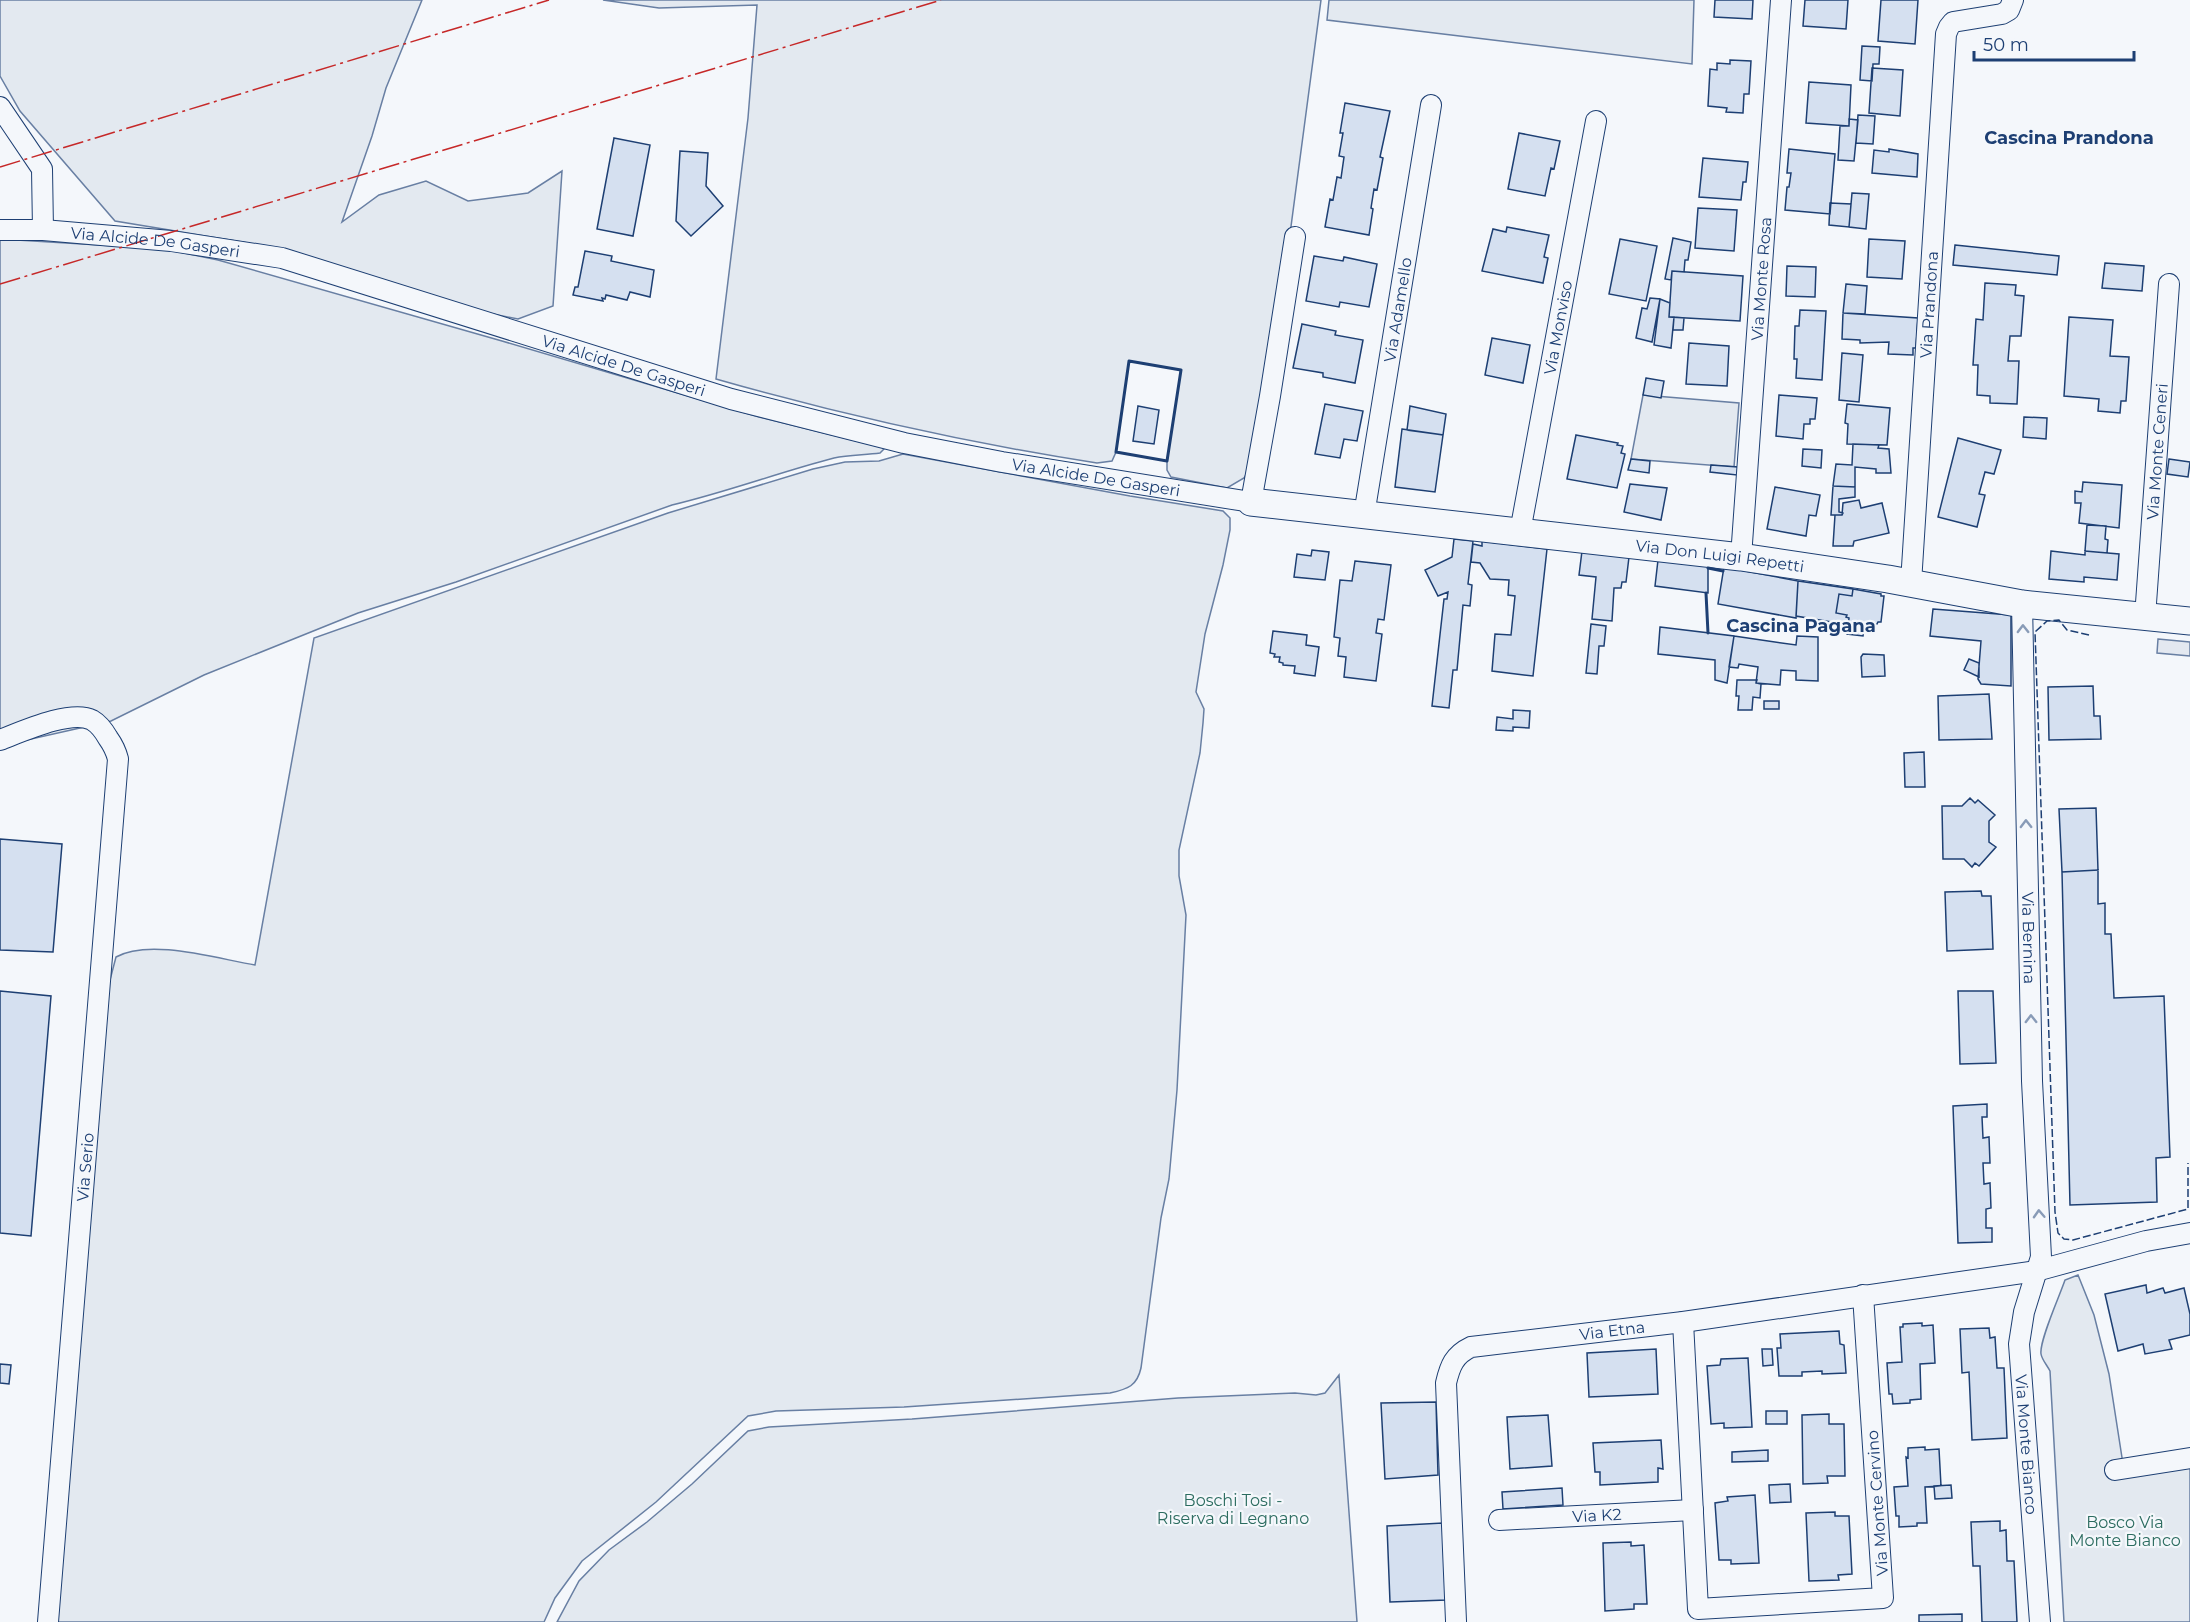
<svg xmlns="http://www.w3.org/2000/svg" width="2190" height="1622" font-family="Montserrat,sans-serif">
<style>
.green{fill:#e3e9f0;stroke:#687fa3;stroke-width:1.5}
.parking{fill:#e3e8f0;stroke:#687fa3;stroke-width:1.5}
.building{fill:#d5e0f0;stroke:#1d3f73;stroke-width:1.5}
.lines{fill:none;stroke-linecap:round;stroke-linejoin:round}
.street-casing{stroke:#1d3f73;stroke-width:22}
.secondary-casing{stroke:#1d3f73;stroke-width:29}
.street{stroke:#f4f7fb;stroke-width:20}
.secondary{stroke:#f4f7fb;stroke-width:27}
.fence{stroke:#1d3f73;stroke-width:1.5;stroke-dasharray:8 3;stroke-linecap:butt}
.wall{stroke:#1d3f73;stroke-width:3}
.power{stroke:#c62828;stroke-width:1.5;stroke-dasharray:21 4.5 3 4.5;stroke-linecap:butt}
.oneway{stroke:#889bb7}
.labels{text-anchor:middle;stroke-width:4.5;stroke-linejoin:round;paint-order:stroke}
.street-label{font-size:16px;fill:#1d3f73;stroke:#f4f7fb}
.park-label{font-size:16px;fill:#2c6c60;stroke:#f4f7fb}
.neighbourhood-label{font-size:18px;font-weight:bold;fill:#1d3f73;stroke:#f4f7fb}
</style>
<rect width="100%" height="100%" fill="#f4f7fb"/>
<!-- green -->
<path class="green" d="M0,0H422L386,88L372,136L342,222L379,195L426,181L468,201L528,193L562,171L553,306L518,319L488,313L248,243L115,221L20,111L0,76Z
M603,0H1321L1290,234L1248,471L1244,478L1227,488L1171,477L1167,470V461L1181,370L1129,361L1116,452L1112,461L1097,463C968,443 842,415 716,379L748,118L757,5L659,8Z
M1329,0H1694L1692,64L1327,20Z
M0,239L165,249L218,260L502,341L759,417L885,448L880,453C865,455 849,455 834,458C780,472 727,492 672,505L456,582L358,613L204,675L111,721L0,746Z
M1643,395L1739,403L1734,467L1631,459Z
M903,454L1130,496L1211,509L1223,511L1230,518V530L1223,565L1205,634L1198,679L1196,692L1204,709L1203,723L1200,753L1179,850V876L1186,915L1177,1090L1169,1179L1161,1218L1141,1368C1137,1386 1128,1389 1110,1393L904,1407L776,1411L748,1416L656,1502L582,1561L555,1598L544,1622H56L105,999L116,957C150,938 218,959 255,965L314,638L668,513L813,469L845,462L879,461Z
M2078,1275L2094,1315L2109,1374L2123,1464L2190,1454V1622H2064L2050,1371C2047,1365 2042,1360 2041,1354C2039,1341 2060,1295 2065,1280Z
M1339,1375L1357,1622H557L579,1581L609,1550L647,1522L692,1484L748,1431L769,1427L912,1419L1178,1398L1295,1393L1316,1395L1325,1393Z"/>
<!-- parking -->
<path class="parking" d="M2158,639L2190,642V656L2157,653Z"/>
<!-- building -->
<path class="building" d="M1715,0H1753L1752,19L1714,17Z
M1805,0H1848L1846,29L1803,26Z
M1881,0H1918L1915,44L1878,41Z
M1862,46L1880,47L1879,64H1873L1872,81L1860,80Z
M1730,60L1751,61L1749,94H1744L1743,113L1726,112L1727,108L1708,106L1710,69L1717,70V63L1730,64Z
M1872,68L1903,70L1900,116L1869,113Z
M1809,82L1851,85L1849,126L1806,123Z
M1345,103L1390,111L1380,157L1383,158L1377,190L1374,189L1371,208L1373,209L1369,235L1325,227L1330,199L1333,200L1337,177L1341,178L1344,157L1339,156L1343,133H1340Z
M1858,115L1875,116L1873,144L1856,143Z
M1849,119L1858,120L1854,161L1838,160L1840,126H1849Z
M1519,133L1560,141L1554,169L1551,168L1545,196L1508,189Z
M614,138L650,145L633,236L597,229Z
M1789,149L1835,154L1830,214L1785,210L1787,187H1789L1791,173H1787Z
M1889,149L1918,154L1917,177L1872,173L1874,150L1889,152Z
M680,151L708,153L706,186L723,206L691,236L676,221Z
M1703,158L1748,162L1746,182H1743L1741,200L1699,197Z
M1852,193L1869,194L1866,229L1849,227Z
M1830,203L1851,204L1849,227L1829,225Z
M1698,208L1737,210L1734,251L1695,248Z
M1507,227L1549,235L1544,257L1548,258L1543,283L1482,271L1493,229L1506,232Z
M1673,238L1691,242L1688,260H1685L1684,272L1672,271L1671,280L1665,279Z
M1620,239L1657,246L1646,301L1609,294Z
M1869,239L1905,241L1902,279L1867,277Z
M1955,245L2059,256L2057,275L1953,265Z
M585,251L612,256L611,261L654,270L650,297L630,292L627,300L606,295L605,299L602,298L603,301L573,295L575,287H578Z
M1314,256L1343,261L1344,257L1377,264L1369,307L1340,302L1339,307L1306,301Z
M2105,263L2144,266L2142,291L2102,288Z
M1787,266L1816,267L1815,297L1786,296Z
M1672,271L1743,276L1740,321L1669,317Z
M1985,283L2016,285L2015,295L2024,296L2021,336H2010L2008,361H2019L2017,404L1990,403V396L1977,395L1978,365H1973L1976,319L1983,320Z
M1846,284L1867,286L1865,314L1843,313Z
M1650,298L1660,299L1652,342L1636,338L1642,308L1647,309Z
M1660,299L1670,303L1669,317H1674L1671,348L1654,345Z
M1800,310L1826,311L1822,380L1796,378L1797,359H1794L1795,326H1799Z
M1843,313L1918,318L1916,348H1913V355L1888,354L1889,342L1860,343V340L1842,339Z
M1674,317L1684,318L1683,330H1673Z
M2069,317L2113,320L2110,356L2129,357L2126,401H2121L2120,413L2098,411L2099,399L2064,396Z
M1302,324L1336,331L1335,335L1363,340L1355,383L1323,377V373L1293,368Z
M1492,338L1530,345L1523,383L1485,375Z
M1689,343L1729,346L1727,386L1686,384Z
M1842,353L1863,355L1859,402L1839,400Z
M1646,378L1664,381L1661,398L1643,395Z
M1779,395L1817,398L1815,419H1810V424H1804L1803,439L1776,436Z
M1325,404L1363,411L1357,441L1344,439L1340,458L1315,454Z
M1847,404L1890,408L1887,445L1847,444L1848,424L1845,423Z
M1138,406L1159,410L1154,444L1133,441Z
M1410,406L1446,414L1443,435L1407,430Z
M2024,417L2047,418L2046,439L2023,437Z
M1402,429L1443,435L1435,492L1395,487Z
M1576,435L1618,443L1617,445L1623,446L1621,453L1625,454L1617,488L1567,479Z
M1958,438L2001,450L1994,474L1985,472L1979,494L1985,495L1977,527L1938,517Z
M1853,444L1879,445L1878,448L1889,449L1891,473H1876V469L1855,467V487L1833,486L1836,464L1852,465Z
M1803,449L1822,450L1821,468L1802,466Z
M1631,459L1650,461L1649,473L1628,470Z
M2169,459L2190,462L2188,477L2167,474Z
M1711,465L1738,467L1737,475L1710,472Z
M2083,482L2122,485L2119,528L2079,523L2081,503H2075V491L2082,492Z
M1630,484L1667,488L1661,520L1624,512Z
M1833,486L1855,487V497L1839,499V512L1843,513L1842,515H1831Z
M1775,487L1820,495L1816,516L1809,515L1806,536L1767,529Z
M1859,500L1861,508L1882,503L1889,533L1854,541L1853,546H1833L1835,515H1842L1843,503Z
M2087,525L2106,526L2105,539L2108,540L2107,553L2085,551Z
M1454,539L1473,541L1468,584L1472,585L1470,606L1463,605L1457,670H1453L1449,708L1432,706L1444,599H1447L1448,592L1438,596L1425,570L1452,557Z
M1482,541L1547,549L1533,676L1492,671L1495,634L1511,635L1515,596L1508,595L1509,580L1490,579L1480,563L1471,562L1473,544L1482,546Z
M1312,550L1329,552L1325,580L1294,577L1297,554L1311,556Z
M1582,551L1629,557L1626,582H1622L1621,588H1614L1612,621L1592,619L1596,577L1579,575Z
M2051,551L2085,555V551L2119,554L2117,580L2084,577V582L2049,579Z
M1658,560L1708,565V593L1655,586Z
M1355,561L1391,565L1384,620L1378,619L1376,633L1382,634L1376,681L1344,677L1346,657L1338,656L1340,638L1334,637L1340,580L1352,581Z
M1724,567L1798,581L1796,618L1718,604Z
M1798,581L1853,589L1852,596L1839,594L1836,613L1847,615L1846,617L1849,618L1848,628L1837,627V623L1796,616Z
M1853,589L1881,594V596H1884L1881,622H1878L1877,624L1865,623L1863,636L1847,634L1849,618L1846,617L1847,615L1836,613L1839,594L1852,596Z
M1933,609L2011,615V686L1981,684L1978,679L1981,641L1930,636Z
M1591,624L1606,626L1604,646H1599L1597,674L1586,673Z
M1660,627L1734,636L1727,683L1715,680V660L1658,654Z
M1273,631L1307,635L1306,645L1319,647L1315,676L1294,673L1295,666L1283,665V663L1279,662L1280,657H1274L1275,654L1270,653Z
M1734,636L1796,645L1797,636L1818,637V681L1796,680V671L1781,670L1780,685L1756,683L1758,667L1739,664L1738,668L1729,667Z
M1863,654L1884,655L1885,676L1862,677L1861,657Z
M1969,659L1979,663V677L1964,670Z
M1737,680H1757L1756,683L1761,684L1760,698L1753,697L1752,710H1738L1739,696H1736Z
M2093,686L2094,716H2100L2101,739L2049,740L2048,687Z
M1989,694L1992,739L1939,740L1938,696Z
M1764,701H1779V709H1764Z
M1513,710L1530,711L1529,728L1513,727V731L1496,730L1497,717L1513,719Z
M1924,752L1925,787H1905L1904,753Z
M1970,798L1975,803L1978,800L1995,815L1989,821V842L1996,847L1979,866L1975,863L1972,867L1964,859H1943L1942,806H1962Z
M2096,808L2098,870L2062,872L2059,809Z
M0,839L62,844L53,952L0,950Z
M2098,870V904L2105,903V934H2111L2114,998L2164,996L2170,1157L2156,1158L2157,1202L2070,1205L2062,872Z
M1981,891L1982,896H1991L1993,949L1947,951L1945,892Z
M0,991L51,996L31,1236L0,1233Z
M1958,991H1993L1996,1063L1960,1064Z
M1987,1104V1117H1982L1983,1138L1989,1137L1990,1163H1983L1984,1184L1990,1183L1991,1208L1986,1209V1228H1992V1242L1958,1243L1953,1106Z
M2146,1285L2147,1293L2163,1288L2165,1293L2184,1288L2190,1314V1335L2169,1340L2172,1349L2145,1354L2143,1344L2118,1351L2105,1294Z
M1922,1323V1326L1933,1325L1935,1363L1920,1364L1921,1399L1910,1400V1403L1893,1404L1892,1394H1889L1887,1363L1902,1362L1900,1327H1903V1324Z
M1989,1328L1990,1338L1995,1337L1997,1368H2004L2007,1438L1972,1440L1969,1372L1962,1373L1960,1329Z
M1839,1331L1840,1344L1844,1345L1846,1373L1822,1374V1371L1802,1372V1376H1779L1777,1348H1781L1780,1334Z
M1656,1349L1658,1394L1589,1397L1587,1353Z
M1762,1349H1772L1773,1365L1763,1366Z
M1748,1358L1752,1427L1724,1428V1423L1711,1424L1707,1366L1720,1365L1721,1359Z
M0,1364L11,1365L9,1384L0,1383Z
M1436,1402L1438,1475L1385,1479L1381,1403Z
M1766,1411H1787V1424H1766Z
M1829,1414V1424H1844L1845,1476H1827L1828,1483L1803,1484L1802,1415Z
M1548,1415L1552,1466L1510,1469L1507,1417Z
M1661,1440L1663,1469L1658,1468V1482L1600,1485V1472H1595L1593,1443Z
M1925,1447V1450L1939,1449L1941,1486L1925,1487L1927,1523H1917V1526L1899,1527V1516H1896L1894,1487L1908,1486L1906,1457L1908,1458V1448Z
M1768,1450V1461L1732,1462V1452Z
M1790,1484L1791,1502L1770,1503L1769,1485Z
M1951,1485L1952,1498L1935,1499L1934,1486Z
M1562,1488L1563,1505L1503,1509L1502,1492Z
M1755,1495L1759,1563L1731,1564V1560H1719L1715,1503L1728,1501L1727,1497Z
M1835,1512V1516H1849L1852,1574L1838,1575L1839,1580L1809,1581L1806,1513Z
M2000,1521V1531L2006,1530L2007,1561H2014L2017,1622H1982L1980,1566H1973L1971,1522Z
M1443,1523L1447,1600L1390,1602L1387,1526Z
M1631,1542V1546L1644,1545L1647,1604H1634V1609L1605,1611L1603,1543Z
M1962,1614V1622H1919V1615Z"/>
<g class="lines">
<defs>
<g id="street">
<path d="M0,107L42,169L43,230"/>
<path id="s1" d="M0,230H43L171,241L282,258L731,399L904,443L1002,462L1251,502L1270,396L1295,237"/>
<path id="s2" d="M1364,515L1431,105"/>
<path id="s3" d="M1520,532L1596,121"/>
<path id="s4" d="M1741,557L1781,0"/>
<path id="s5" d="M1911,583L1946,34L1949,27L1953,22L2002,14L2009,10L2013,0"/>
<path id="s6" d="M2022,604L2032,1081L2041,1257L2024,1312L2019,1344L2040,1622"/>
<path id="s7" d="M2145,617L2169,284"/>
<path d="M0,740C21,732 71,709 92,720C99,724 104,731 108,738C113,745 116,751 118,759L48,1622"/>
<path d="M1683,1322L1698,1609L1883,1598L1863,1295"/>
<path d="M2115,1470L2190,1458"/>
<path id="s8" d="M1499,1520L1693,1510"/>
<path id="s9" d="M1456,1621L1446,1383C1450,1366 1454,1355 1471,1347L1683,1322L2036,1271L2146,1241L2190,1233"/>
</g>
<g id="secondary">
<path id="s10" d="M1251,502L1741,557L1888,579L2022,604L2190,621"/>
</g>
</defs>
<!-- street casing -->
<use href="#street" class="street-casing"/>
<!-- secondary casing -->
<use href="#secondary" class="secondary-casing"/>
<!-- street -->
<use href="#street" class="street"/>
<!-- secondary -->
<use href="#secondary" class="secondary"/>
<!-- fence -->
<path class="fence" d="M2089,635L2067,630L2059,620L2047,621L2035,632L2055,1212L2058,1233L2064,1239L2073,1240L2188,1209V1163"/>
<!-- wall -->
<path class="wall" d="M1129,361L1181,370L1167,461L1116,452Z
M1708,568L1723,571
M1706,593L1708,633"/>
<!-- power -->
<path class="power" d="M0,167L549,0
M0,284L941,0"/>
</g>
<!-- one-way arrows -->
<defs><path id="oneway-chevron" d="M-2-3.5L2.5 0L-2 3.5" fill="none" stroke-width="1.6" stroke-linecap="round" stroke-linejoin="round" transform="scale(1.5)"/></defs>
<g class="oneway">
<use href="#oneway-chevron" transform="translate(2023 629) rotate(-91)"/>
<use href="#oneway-chevron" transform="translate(2026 824) rotate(-91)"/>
<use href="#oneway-chevron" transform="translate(2031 1019) rotate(-91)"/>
<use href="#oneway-chevron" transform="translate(2039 1214) rotate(-93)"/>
</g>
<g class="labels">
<!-- street labels -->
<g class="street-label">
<text dy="6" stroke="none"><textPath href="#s1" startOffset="156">Via Alcide De Gasperi</textPath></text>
<text dy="6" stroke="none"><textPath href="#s4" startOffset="279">Via Monte Rosa</textPath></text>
<text dy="6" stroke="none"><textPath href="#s5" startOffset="279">Via Prandona</textPath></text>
<text dy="6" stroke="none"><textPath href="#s2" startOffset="208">Via Adamello</textPath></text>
<text dy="6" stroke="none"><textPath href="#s3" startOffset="208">Via Monviso</textPath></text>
<text dy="6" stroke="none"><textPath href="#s1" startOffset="642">Via Alcide De Gasperi</textPath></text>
<text dy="6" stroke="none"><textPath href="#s7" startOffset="166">Via Monte Ceneri</textPath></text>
<text dy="6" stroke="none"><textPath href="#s1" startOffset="1128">Via Alcide De Gasperi</textPath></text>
<text dy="6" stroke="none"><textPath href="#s10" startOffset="472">Via Don Luigi Repetti</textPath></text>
<text dy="6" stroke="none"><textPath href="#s6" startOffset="334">Via Bernina</textPath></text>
<text transform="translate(85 1167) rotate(-85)" y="6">Via Serio</text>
<text dy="6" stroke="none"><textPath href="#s9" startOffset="426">Via Etna</textPath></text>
<text dy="6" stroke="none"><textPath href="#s6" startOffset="844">Via Monte Bianco</textPath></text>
<text transform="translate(1877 1503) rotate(-94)" y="6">Via Monte Cervino</text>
<text dy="6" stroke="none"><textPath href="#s8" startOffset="98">Via K2</textPath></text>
</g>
<!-- park labels -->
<g class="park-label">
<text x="1233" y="1506">Boschi Tosi -<tspan x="1233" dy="18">Riserva di Legnano</tspan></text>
<text x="2125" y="1528">Bosco Via<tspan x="2125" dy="18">Monte Bianco</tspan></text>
</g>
<!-- neighbourhood labels -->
<g class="neighbourhood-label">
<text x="2069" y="144">Cascina Prandona</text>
<text x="1801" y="632">Cascina Pagana</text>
</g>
</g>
<!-- scale -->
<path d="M1974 51v9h160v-9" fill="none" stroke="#1d3f73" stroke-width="3"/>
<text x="1983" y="51" font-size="18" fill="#1d3f73" stroke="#f4f7fb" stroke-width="4.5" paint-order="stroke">50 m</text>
</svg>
